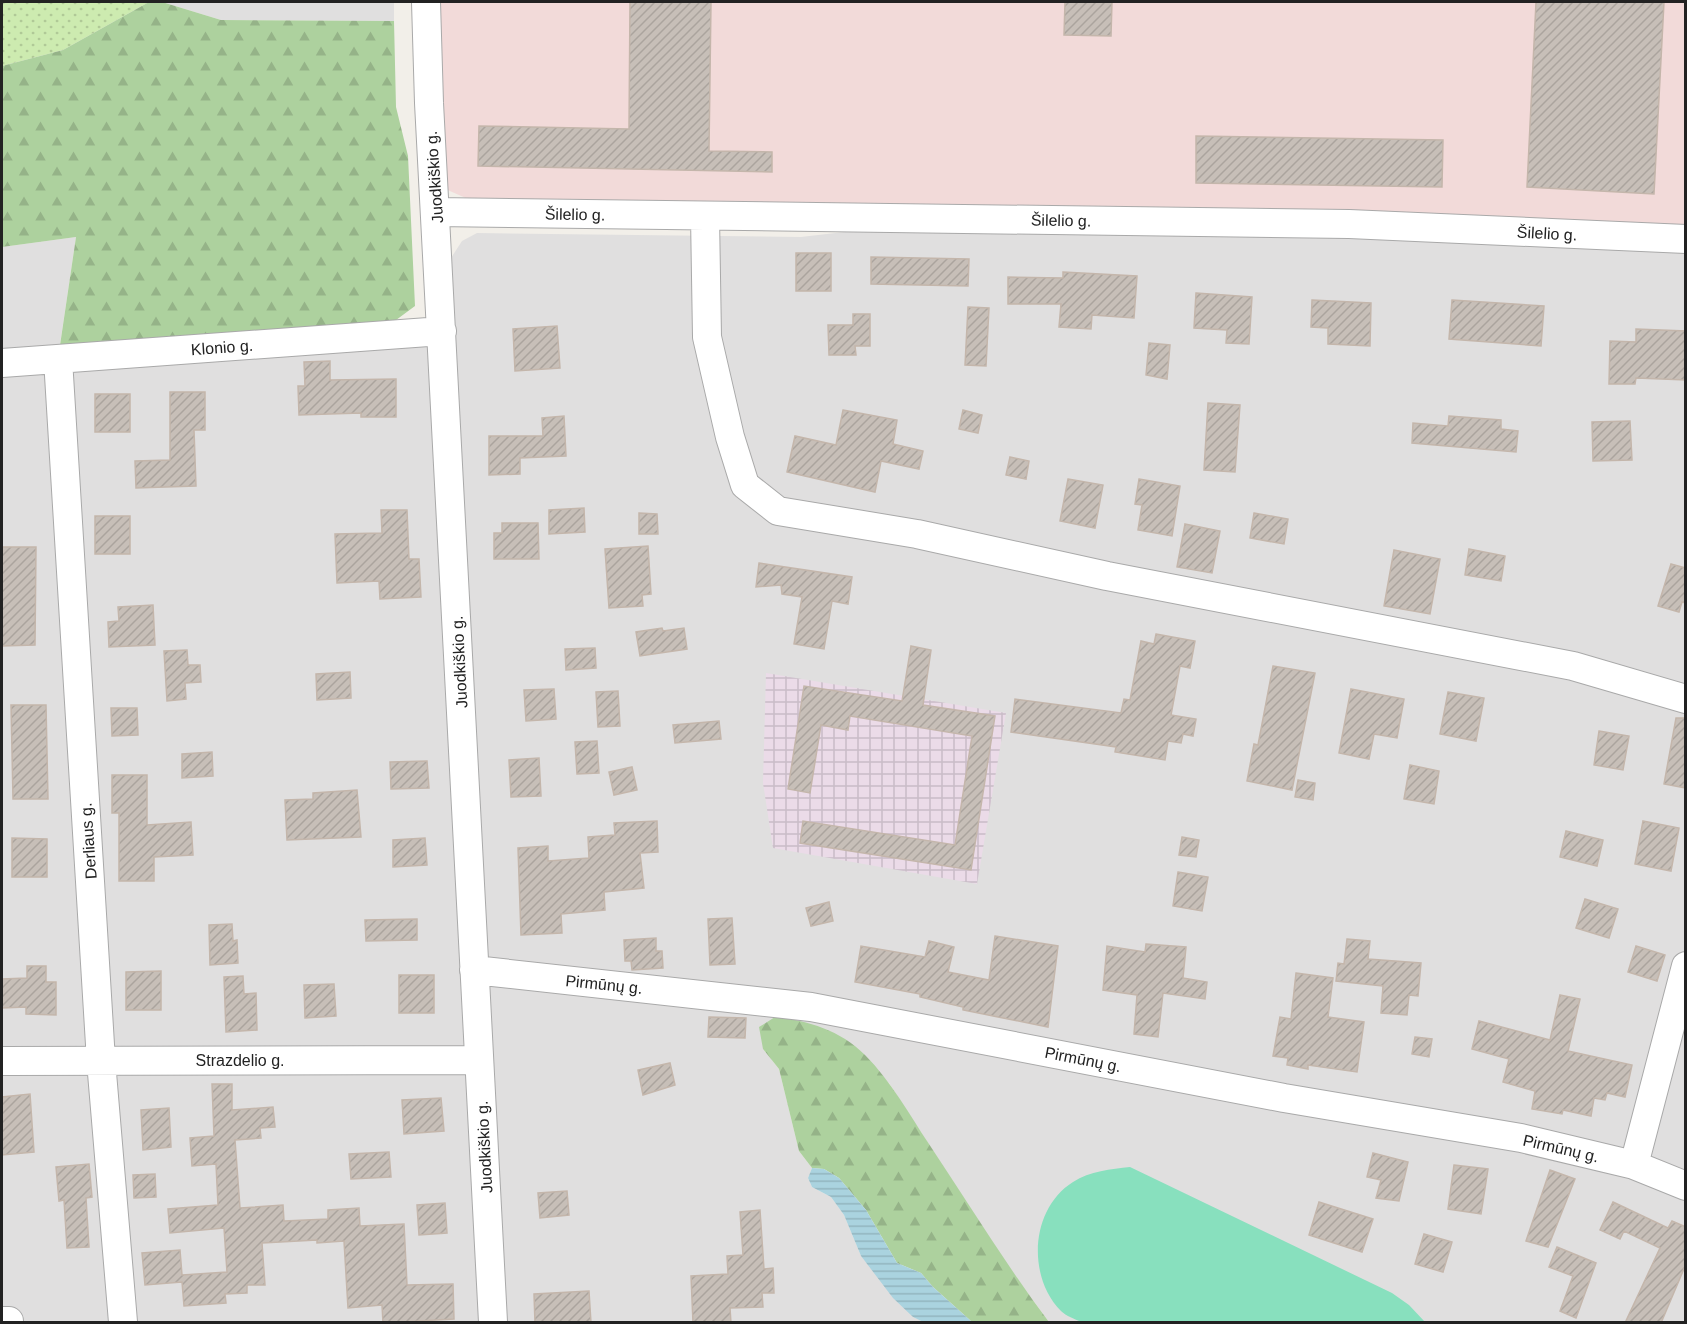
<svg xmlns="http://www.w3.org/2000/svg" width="1687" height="1324" font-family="Helvetica,sans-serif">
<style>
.residential{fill:#e0dfdf}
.commercial{fill:#f2dad9}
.industrial{fill:url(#industrial-grid)}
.grass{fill:url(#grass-dots)}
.forest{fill:url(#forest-firs)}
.pitch{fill:#88e0be}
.water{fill:url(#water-rules)}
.building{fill:url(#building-hatch);stroke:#c4b6ab;stroke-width:1.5}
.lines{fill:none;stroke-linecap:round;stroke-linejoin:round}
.minor-casing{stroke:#a9a9a9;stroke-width:30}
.minor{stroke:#fff;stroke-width:28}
.labels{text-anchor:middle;stroke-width:5;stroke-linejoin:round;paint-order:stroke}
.street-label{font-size:16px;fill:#222;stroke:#fff}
</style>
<defs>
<pattern id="industrial-grid" width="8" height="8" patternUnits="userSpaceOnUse" patternTransform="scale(1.5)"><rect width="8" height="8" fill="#ebdbe8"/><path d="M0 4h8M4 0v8" fill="none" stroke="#c9bcc7"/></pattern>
<pattern id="grass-dots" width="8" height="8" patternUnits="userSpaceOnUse" patternTransform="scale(1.5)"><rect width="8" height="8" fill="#cdebb0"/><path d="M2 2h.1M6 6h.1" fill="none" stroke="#b0c997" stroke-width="1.8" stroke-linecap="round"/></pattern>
<pattern id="forest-firs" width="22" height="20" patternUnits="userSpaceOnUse" patternTransform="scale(1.5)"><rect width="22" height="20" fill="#add19e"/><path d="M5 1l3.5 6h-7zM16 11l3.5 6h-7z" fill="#95b388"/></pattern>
<pattern id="water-rules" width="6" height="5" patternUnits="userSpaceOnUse" patternTransform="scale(1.5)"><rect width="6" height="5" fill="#aad3df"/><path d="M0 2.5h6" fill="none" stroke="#92b5bf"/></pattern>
<pattern id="building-hatch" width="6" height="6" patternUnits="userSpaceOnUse" patternTransform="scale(1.5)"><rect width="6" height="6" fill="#c7bfb8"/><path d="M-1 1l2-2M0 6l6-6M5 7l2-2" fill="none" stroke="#aba49e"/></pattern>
</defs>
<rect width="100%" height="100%" fill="#f2efe9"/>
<!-- residential -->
<path class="residential" d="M162,2H394V21L221,20Z
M1060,207L1685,235V1322H1049L1008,1266L889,1083L763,1049L779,1069L799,1151L812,1168L808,1178L812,1187L831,1197L844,1215L861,1256L913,1317L923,1322H2V247L76,237L58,358L442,331L451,258L462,241L477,233L801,237Z"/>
<!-- commercial -->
<path class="commercial" d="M437,2H1685V235L475,202L443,188Z"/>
<!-- industrial -->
<path class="industrial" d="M766,673L1006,713L977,884L773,848L763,783Z"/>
<!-- grass -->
<path class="grass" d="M2,2H149L63,50L2,66Z"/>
<!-- forest -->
<path class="forest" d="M149,2H162L221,20L394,21L396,107L408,156L415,306L392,323L58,359L76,237L2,247V66L63,50Z
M775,1017C809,1021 840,1030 865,1055C891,1081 909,1114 929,1144C969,1204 1006,1265 1049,1322H972L933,1287L921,1273L897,1263L866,1210L839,1178L824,1169L812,1168L799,1151L779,1069L763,1049L759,1027Z"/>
<!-- pitch -->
<path class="pitch" d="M1130,1167L1392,1293L1409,1305L1425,1322H1081C1075,1319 1066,1316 1061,1311C1027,1277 1030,1209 1073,1182C1090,1171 1111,1169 1130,1167Z"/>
<!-- water -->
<path class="water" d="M812,1168L824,1169L839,1178L866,1210L897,1263L921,1273L933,1287L972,1322H923L913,1317L893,1298L861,1256L844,1215L831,1197L812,1187L808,1178Z"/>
<!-- building -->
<path class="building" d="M630,2H711L709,151L772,152V172L478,166L479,126L629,129Z
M1065,2H1112L1111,36L1064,35Z
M1536,2H1664L1654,194L1527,187Z
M1196,136L1443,140L1442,187L1196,183Z
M796,253H831V291H796Z
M871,257L969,259L968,286L871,284Z
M1063,272L1137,276L1134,318L1092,315L1091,329L1059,327L1061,304H1008V277L1063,278Z
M1196,293L1252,297L1249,344L1226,343L1227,330L1194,328Z
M1312,300L1371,303L1370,346L1328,344V328L1311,327Z
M1452,300L1544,306L1541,346L1449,339Z
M968,307L989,308L986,366L965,365Z
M853,314H870V346H855L856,355H829L828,325H853Z
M557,326L560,368L515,371L513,329Z
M1636,329L1686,331V380L1636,378L1635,384H1609L1610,341L1636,342Z
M1149,343L1170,345L1167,379L1146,375Z
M330,361V380L396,379V417H361V413L299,415L298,386H305L304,362Z
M170,392H205V430H194L196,486L136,488L135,461L170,460Z
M95,394H130V432H95Z
M1208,403L1240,405L1235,472L1204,470Z
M843,410L897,420L893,444L923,451L919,469L881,461L875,492L787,472L795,436L836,445Z
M963,410L982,415L978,433L959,429Z
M564,416L566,456L520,458V474L489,475V436H543L542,418Z
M1449,416L1501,420V429L1518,431L1516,452L1412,443L1413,423L1448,426Z
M1630,421L1632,460L1593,461L1592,422Z
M1010,457L1029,461L1026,479L1006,475Z
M1068,479L1103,485L1095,528L1060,521Z
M1139,479L1180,486L1172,536L1138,530L1142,505L1135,504Z
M584,508L585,532L549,534V510Z
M381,510H407L409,559H419L421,597L380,599L379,581L337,583L335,534L382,533Z
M639,513L657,514L658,534H639Z
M1254,513L1288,519L1284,544L1250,538Z
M95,516H130V554H95Z
M502,523H538L539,559H494V533H502Z
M1185,524L1220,531L1212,573L1177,567Z
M648,546L651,594L642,595L643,606L609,608L605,549Z
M2,547H36L35,645L2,646Z
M1469,549L1505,556L1501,581L1465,575Z
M1394,550L1440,559L1430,614L1384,606Z
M759,563L852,577L848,604L832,601L824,649L794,644L802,597L782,594L781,585L756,587Z
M1671,564L1686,568V603L1682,602L1679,612L1658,606Z
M153,605L155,645L109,647L108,622L119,621L118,607Z
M662,628L663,631L684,628L687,649L640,656L636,632Z
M1156,634L1195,641L1190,668L1180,666L1171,715L1196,719L1193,736L1183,734L1181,743L1168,741L1165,760L1115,752L1116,747L1011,732L1015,699L1121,713L1124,699L1130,700L1141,641L1154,644Z
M911,646L931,650L923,705L995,716L971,870L800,843L803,821L955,845L972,736L850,716L848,730L821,725L810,793L788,789L804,686L902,701Z
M595,648L596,668L566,670L565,649Z
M187,650L188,665H200L201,682L185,683L186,699L167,701L164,651Z
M1273,666L1315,673L1292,790L1247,781L1254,744L1258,745Z
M350,672L351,698L317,700L316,674Z
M554,689L556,719L526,721L524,690Z
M1351,689L1404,699L1397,738L1374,734L1369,759L1339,753Z
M618,691L620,726L598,727L596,692Z
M1448,692L1484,698L1476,741L1440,734Z
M11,705H46L48,799H13Z
M111,708H137L138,735L112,736Z
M1676,718H1686V788L1664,784Z
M719,721L721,739L675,743L673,725Z
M1599,731L1629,736L1623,770L1594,765Z
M597,741L599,773L577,774L575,742Z
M212,752L213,776L182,778V754Z
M539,758L541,796L511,797L509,760Z
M427,761L429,788L391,789L390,762Z
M1410,765L1439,771L1434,804L1404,799Z
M632,767L637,790L614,795L609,772Z
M112,775H147V825L191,822L193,855L154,857V881H119V813H112Z
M1298,780L1315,783L1313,800L1295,797Z
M357,790L361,837L287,840L285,800L313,799V793Z
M657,821L658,852L640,853L644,888L604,892L605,910L561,914L562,933L521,935L518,848L548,846V861L589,858L588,837L615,835L614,823Z
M1643,821L1679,828L1671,871L1635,864Z
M1566,831L1603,840L1597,866L1560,857Z
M1182,837L1199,840L1196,857L1179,855Z
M12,838L47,839V877H12Z
M425,838L427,865L393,867V840Z
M1178,872L1208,877L1202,911L1173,906Z
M1585,899L1618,909L1609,938L1576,928Z
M829,902L833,921L811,926L806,908Z
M732,918L735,964L710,965L708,919Z
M417,919V940L366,941L365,920Z
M232,924L233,941L237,940L238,963L210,965L209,925Z
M995,936L1058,946L1048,1027L963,1010V1007L920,997V994L855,982L861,946L925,957L929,941L954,947L948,972L989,980Z
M656,938V951H662L663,968L632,970L631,961H625L624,940Z
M1347,939L1370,941L1368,959L1421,963L1418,996L1409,995L1407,1015L1381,1013L1383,986L1336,981L1338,963L1344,964Z
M1146,944L1186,947L1183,978L1207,982L1205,999L1163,993L1158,1037L1134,1034L1137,995L1103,990L1107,946L1145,952Z
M1636,946L1665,955L1657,981L1628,972Z
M27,966H46V982H56V1015L26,1014V1007L2,1008V979L27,978Z
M161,971V1010H126V972Z
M1296,973L1333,978L1328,1017L1364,1022L1357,1072L1308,1065V1069L1287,1065L1288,1058L1273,1056L1280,1017L1291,1019Z
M399,975H434V1013H399Z
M243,976L244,994L256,993L257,1030L226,1032L224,977Z
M334,984L336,1016L305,1018L304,985Z
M1560,995L1580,999L1568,1051L1632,1065L1625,1097L1607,1093L1605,1100L1594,1098L1591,1116L1563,1110L1562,1114L1532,1109L1535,1091L1503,1082L1509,1059L1472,1049L1479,1021L1550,1040Z
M709,1017L746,1018L745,1038L708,1037Z
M1415,1037L1432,1039L1429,1057L1412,1054Z
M670,1063L675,1085L643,1095L638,1070Z
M212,1084H232V1110L273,1107L275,1127L260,1128L261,1138L235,1140L240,1208L283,1205L284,1221L328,1219V1210L359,1208L360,1226L404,1224L407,1285L453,1284L454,1319L383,1323L382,1305L348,1308L344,1241L317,1243V1240L262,1243L265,1285H247V1293L225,1294L226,1303L184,1306L182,1282L145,1285L142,1253L180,1250L182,1275L227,1272L224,1228L170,1233L168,1209L218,1205L216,1164L192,1166L190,1138L214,1136Z
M30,1094L34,1152L2,1155V1097Z
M441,1098L444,1131L404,1134L402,1100Z
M169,1108L171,1147L143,1150L141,1110Z
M389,1152L391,1177L351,1179L349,1154Z
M1373,1153L1408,1162L1399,1201L1376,1198L1381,1180L1367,1177Z
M89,1164L92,1197L86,1198L89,1247L67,1248L64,1200L59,1201L56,1167Z
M1454,1165L1488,1169L1481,1214L1448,1209Z
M1550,1170L1575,1179L1548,1247L1526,1241Z
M155,1174L156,1197L134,1198L133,1175Z
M567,1191L569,1215L540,1218L538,1193Z
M1319,1202L1373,1219L1362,1252L1309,1235Z
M1613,1202L1668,1228L1672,1221L1686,1227V1264L1661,1323H1625L1660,1248L1624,1231L1620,1239L1600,1230Z
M445,1203L447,1233L419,1235L417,1205Z
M760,1210L764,1269L773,1268L774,1293H762L763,1307L730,1308L731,1323H693L691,1276L728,1274L727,1256L743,1255L740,1212Z
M1424,1234L1452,1242L1443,1272L1415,1264Z
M1557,1247L1596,1263L1576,1318L1560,1311L1573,1276L1549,1267Z
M589,1291L591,1323H535L534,1294Z"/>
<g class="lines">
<defs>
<path id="minor" d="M426,2L429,103L493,1322
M436,212L1349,224L1686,239
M705,216L707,337L730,437L745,485L778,511L917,534L1107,576L1573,666L1686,699
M58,359L101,1061L123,1322
M2,363L442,331
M474,970L811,1007L1284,1098L1521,1138L1634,1165L1686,1186
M2,1061L479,1060
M1634,1165L1686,966
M2,1321H9"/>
</defs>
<!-- minor casing -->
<use href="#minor" class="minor-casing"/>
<!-- minor -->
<use href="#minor" class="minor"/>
</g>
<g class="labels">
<!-- street labels -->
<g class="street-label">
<text transform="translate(434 177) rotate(-94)" y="6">Juodkiškio g.</text>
<text transform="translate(575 214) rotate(1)" y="6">Šilelio g.</text>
<text transform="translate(1061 220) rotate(1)" y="6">Šilelio g.</text>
<text transform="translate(1547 233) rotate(3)" y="6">Šilelio g.</text>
<text transform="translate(222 347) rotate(-4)" y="6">Klonio g.</text>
<text transform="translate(459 662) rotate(-93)" y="6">Juodkiškio g.</text>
<text transform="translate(88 841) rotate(-94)" y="6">Derliaus g.</text>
<text transform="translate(604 984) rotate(6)" y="6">Pirmūnų g.</text>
<text transform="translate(1083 1059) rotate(11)" y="6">Pirmūnų g.</text>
<text x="240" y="1066">Strazdelio g.</text>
<text transform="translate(484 1147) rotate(-93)" y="6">Juodkiškio g.</text>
<text transform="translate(1561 1148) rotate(13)" y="6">Pirmūnų g.</text>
</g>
</g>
<!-- border -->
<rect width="1687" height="1324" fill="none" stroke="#222222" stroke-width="6"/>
</svg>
